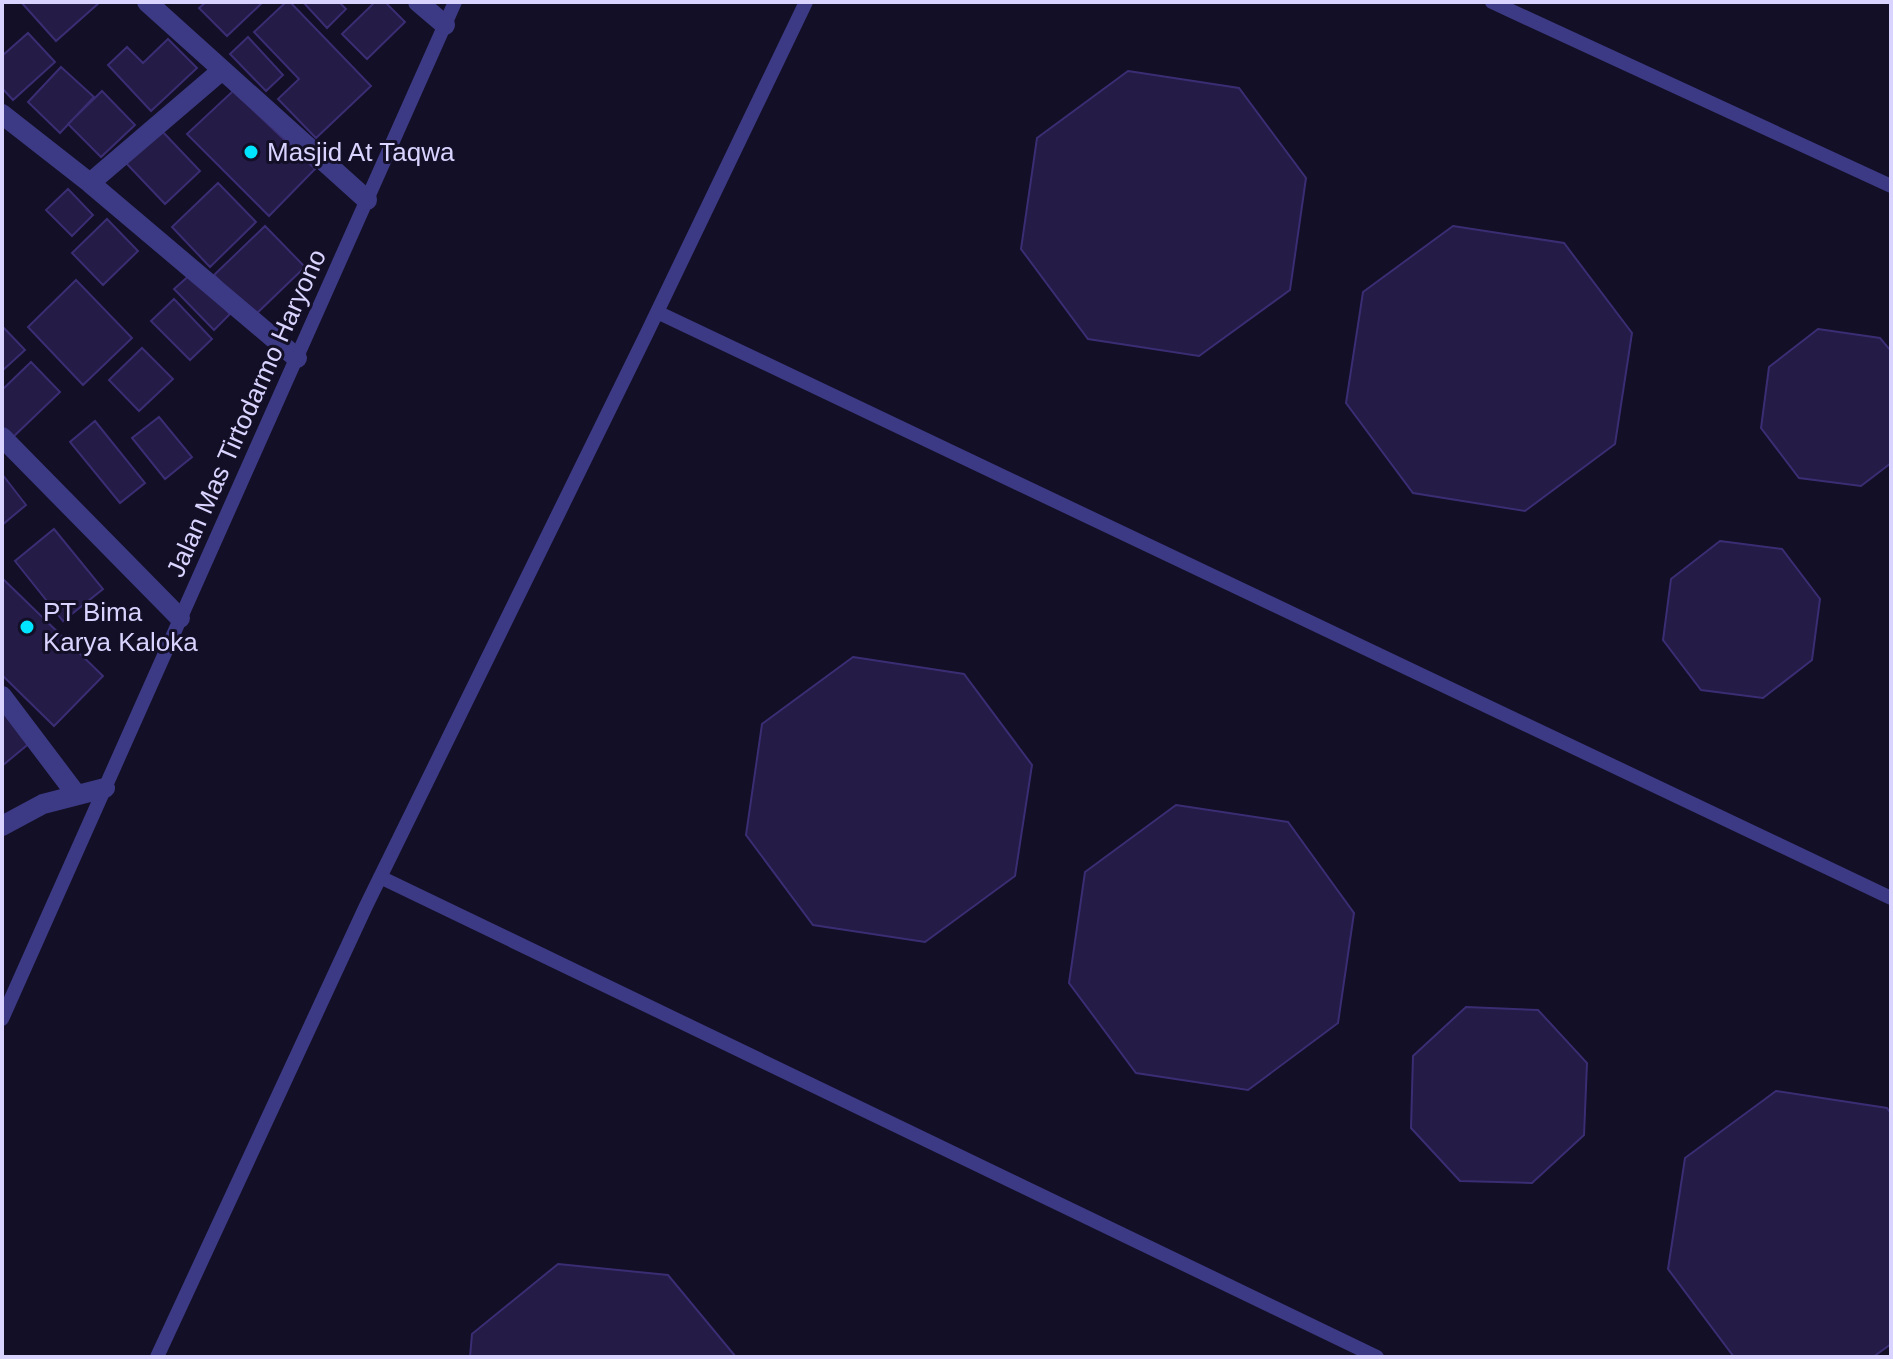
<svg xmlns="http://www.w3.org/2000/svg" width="1893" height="1359" font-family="Helvetica,sans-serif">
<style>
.building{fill:#241b47;stroke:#3b2d73;stroke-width:2}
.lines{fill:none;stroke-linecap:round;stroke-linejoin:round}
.service{stroke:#3d3a85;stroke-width:14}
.minor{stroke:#3d3a85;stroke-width:20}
.poi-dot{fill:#00e5ff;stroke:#130f26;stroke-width:3}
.labels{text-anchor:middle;stroke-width:6;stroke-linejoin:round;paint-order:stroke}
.poi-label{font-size:26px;fill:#d9d4ff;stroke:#130f26;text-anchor:start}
.street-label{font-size:26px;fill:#d9d4ff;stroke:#130f26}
</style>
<rect width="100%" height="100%" fill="#130f26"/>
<!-- building -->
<path class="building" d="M21,2H100L56,41Z
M206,2H263L227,36L199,8Z
M286,2H290L371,86L316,138L278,99L299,79L254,32Z
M303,2H339L346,9L327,28Z
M375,2H385L405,22L367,59L342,34Z
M28,33L55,62L13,100L2,88V56Z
M248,37L283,75L266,91L230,54Z
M168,39L197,68L151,111L108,65L127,47L143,63Z
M61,67L94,97L60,133L28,102Z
M1128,71L1239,88L1306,178L1290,290L1199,356L1088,339L1021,249L1037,138Z
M102,91L135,125L101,157L68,124Z
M233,91L315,169L269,216L187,134Z
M161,130L200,171L165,204L126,163Z
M218,183L256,222L210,267L172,227Z
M68,189L93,215L72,236L46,210Z
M107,219L138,251L103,285L72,253Z
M265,226L305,267L254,316L214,275Z
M1453,226L1564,243L1632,333L1615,444L1525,511L1413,493L1346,403L1363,292Z
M191,274L230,314L214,330L174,289Z
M76,280L132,338L83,385L28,327Z
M174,299L212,339L190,360L151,321Z
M2,326L25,350L2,371Z
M1818,329L1880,338L1891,351V463L1861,486L1799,478L1761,428L1769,367Z
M142,348L173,379L139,411L109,380Z
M31,362L60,392L12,438L2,428V390Z
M159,417L192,457L165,479L132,438Z
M95,421L145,483L120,503L70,442Z
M2,474L26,505L2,525Z
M54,529L103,589L63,621L15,561Z
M1720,541L1782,549L1820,599L1812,660L1763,698L1701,690L1663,640L1671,579Z
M2,578L103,676L54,726L2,675Z
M853,657L964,674L1032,765L1015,876L925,942L813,925L746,835L762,724Z
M8,711L32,741L2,766V715Z
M1176,805L1288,822L1354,913L1338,1023L1248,1090L1136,1073L1069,983L1085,872Z
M1466,1007L1538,1010L1587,1063L1584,1135L1532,1183L1460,1181L1411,1128L1413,1056Z
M1776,1091L1887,1108L1891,1114V1344L1873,1357H1734L1668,1269L1685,1158Z
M558,1264L668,1275L736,1357H470L472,1334Z"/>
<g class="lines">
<!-- service -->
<path class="service" d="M1492,2L1891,186
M657,312L1891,898
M380,877L1377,1357
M2,1019L455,2
M157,1357L366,906L646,335L806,2"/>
<!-- minor -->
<path class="minor" d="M147,2L367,200
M418,2L445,25
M2,114L90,183L297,358
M90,183L221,71
M2,437L180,618
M2,696L76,794
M2,826L43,804L105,788"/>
</g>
<!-- markers -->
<g class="poi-dot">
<circle cx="251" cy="152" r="8"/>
<circle cx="27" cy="627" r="8"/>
</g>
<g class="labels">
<!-- poi labels -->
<g class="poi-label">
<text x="267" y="161">Masjid At Taqwa</text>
<text x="43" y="621">PT Bima<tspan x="43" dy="30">Karya Kaloka</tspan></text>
</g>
<!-- street labels -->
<g class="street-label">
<text transform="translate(246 413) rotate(-66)" y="9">Jalan Mas Tirtodarmo Haryono</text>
</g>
</g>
<!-- border -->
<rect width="1893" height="1359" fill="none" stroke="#d9d4ff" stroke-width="8"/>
</svg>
